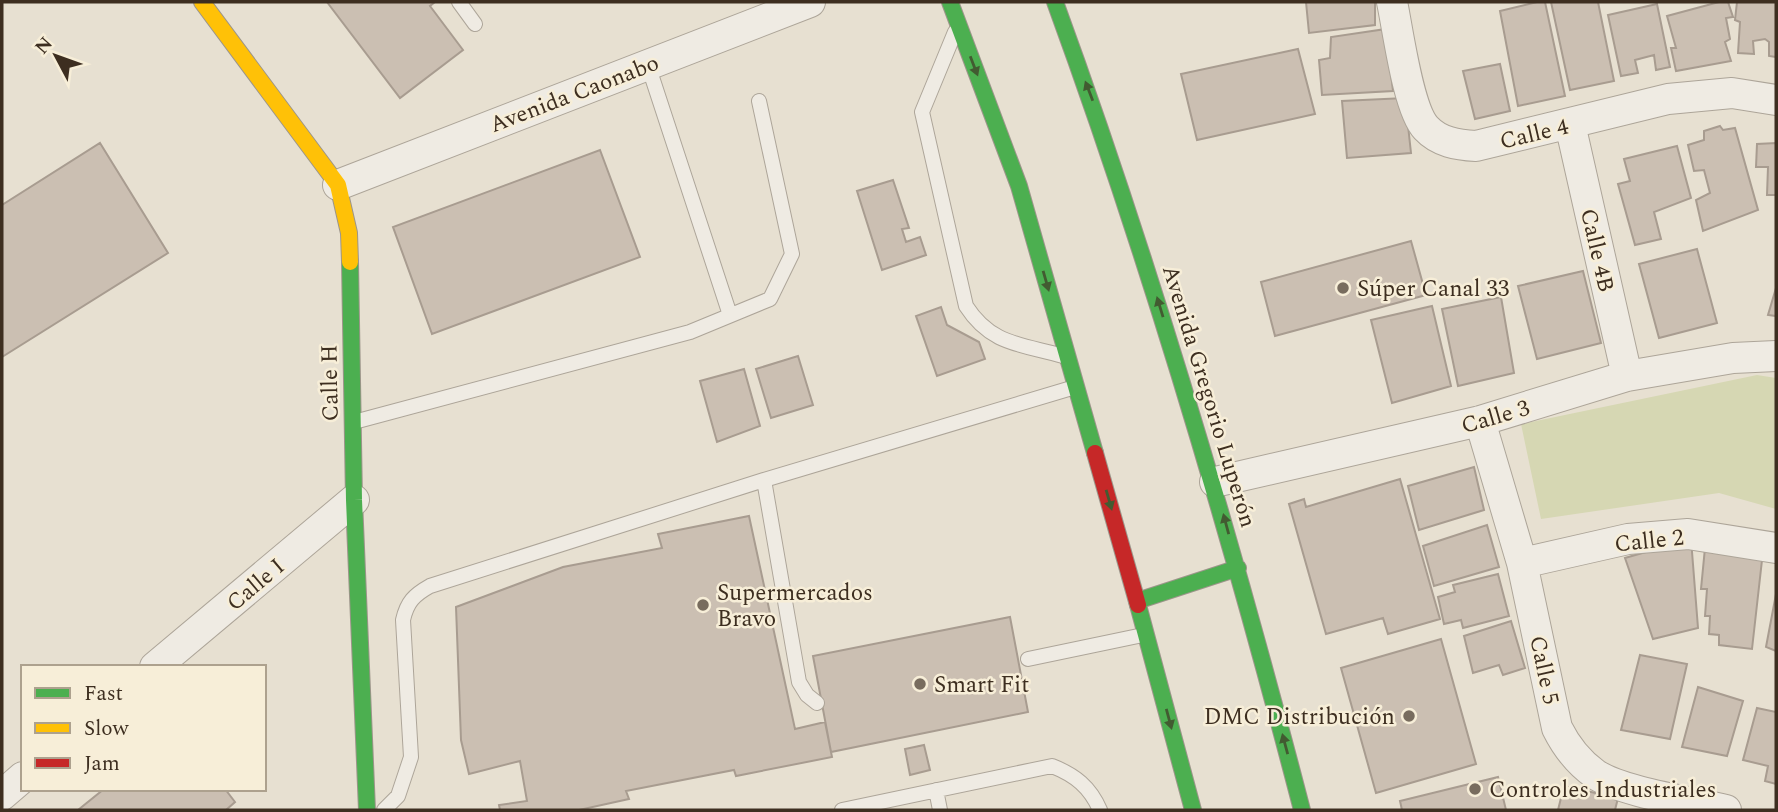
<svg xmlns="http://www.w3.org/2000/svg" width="1778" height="812" font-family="Spectral,serif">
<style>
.green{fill:#d6d7b3}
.building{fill:#cbbfb2;stroke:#a89c90;stroke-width:2}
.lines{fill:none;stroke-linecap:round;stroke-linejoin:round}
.lane-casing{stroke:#ada599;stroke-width:16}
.street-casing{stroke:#ada599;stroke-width:32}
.fast-casing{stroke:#9c958a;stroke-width:18}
.slow-casing{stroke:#9c958a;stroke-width:18}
.jam-casing{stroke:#9c958a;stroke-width:18}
.lane{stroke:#efebe3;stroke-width:14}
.street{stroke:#efebe3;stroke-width:30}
.fast{stroke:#4caf50;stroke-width:16}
.slow{stroke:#ffc107;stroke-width:16}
.jam{stroke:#c62828;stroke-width:16}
.oneway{fill:#425b31}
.poi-dot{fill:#786c5e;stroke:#f7eed8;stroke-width:2.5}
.labels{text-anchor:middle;stroke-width:5;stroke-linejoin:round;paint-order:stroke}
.street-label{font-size:23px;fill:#3d2e20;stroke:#f7eed8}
.poi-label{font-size:23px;fill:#3d2e20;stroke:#f7eed8;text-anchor:start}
</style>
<rect width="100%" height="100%" fill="#e7e0d1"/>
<!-- green -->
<path class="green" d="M1757,375L1776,378V509L1719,493L1541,519L1521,424Z"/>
<!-- building -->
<path class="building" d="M327,2H435L430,6L463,50L400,98Z
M1306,2H1375V25L1309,33Z
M1537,2H1545L1565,96L1518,106L1500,11Z
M1551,2H1598L1614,81L1570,90Z
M1719,2H1728L1733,17L1726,18L1730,39L1725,42L1731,61L1676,71L1671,48H1676L1667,16Z
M1737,2H1776V57L1769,56V42L1765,39L1753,41L1754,54L1738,53L1740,22L1735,20Z
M1657,4L1670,67L1656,70L1654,55L1635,60L1638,73L1621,76L1608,15Z
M1386,29L1393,91L1322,95L1319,60L1330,58L1331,37Z
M1298,49L1315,114L1197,140L1181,74Z
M1500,64L1510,111L1475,119L1463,71Z
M1405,98L1411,153L1347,158L1342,101Z
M1720,126L1723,130L1735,128L1758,210L1703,231L1696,200L1710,193L1704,170L1694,171L1688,145L1704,140V131Z
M100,143L168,253L2,357V205Z
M1776,143V195H1767L1768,167H1756L1757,144Z
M1677,146L1691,198L1654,212L1661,239L1635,245L1618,184L1630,181L1624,159Z
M600,150L640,257L432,334L393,227Z
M893,180L909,228L902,229L906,242L920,237L926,255L882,270L857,191Z
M1411,241L1426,295L1275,336L1261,282Z
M1697,249L1717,323L1659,338L1639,264Z
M1583,271L1601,343L1537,359L1518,286Z
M1776,288V316L1768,315Z
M1501,297L1514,373L1458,386L1442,309Z
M1432,306L1451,386L1392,403L1371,320Z
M941,307L947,325L979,342L985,359L937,376L916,316Z
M798,356L813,405L771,418L756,369Z
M744,369L760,426L717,442L700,381Z
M1474,467L1484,510L1419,530L1408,486Z
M1400,479L1440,619L1388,634L1383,618L1326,634L1289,504L1304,499L1306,507Z
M749,516L795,729L825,722L832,757L736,776L734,770L626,791L629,799L579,810H500L499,805L527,801L520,761L469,774L461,740L456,607L563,567L662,548L658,534Z
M1487,525L1499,567L1434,586L1423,546Z
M1691,539L1698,628L1653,639L1625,558Z
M1705,548L1762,560L1752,649L1719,645V635L1709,634L1710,616H1705L1707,589H1701Z
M1498,574L1509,616L1463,628L1461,620L1444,624L1438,597L1455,592L1453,585Z
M1776,594V651L1766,647Z
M1010,617L1028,712L831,752L813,656Z
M1511,621L1525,668L1503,675L1499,665L1473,673L1464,636Z
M1441,639L1476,764L1376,793L1341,668Z
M1640,655L1687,664L1670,739L1621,730Z
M1698,687L1743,701L1727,756L1682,747Z
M1757,708L1776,712V784L1765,781L1768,766L1743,760Z
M924,745L930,770L910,775L905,749Z
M1498,777L1506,810H1402L1400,801Z
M1564,786L1618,798L1615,810H1558Z
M104,789H225L235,802L226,810H78Z"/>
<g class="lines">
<defs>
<path id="lane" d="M459,2L475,24
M955,32L922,112L966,306C991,345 1021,344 1063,356
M648,65L730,315
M354,422L690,332L770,299L792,254L759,101
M764,480L799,682L807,695L817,703
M1028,659L1143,635
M936,790L940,810
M384,810L398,796L411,757L403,620C407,602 414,595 430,586L764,480L1075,387
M842,810L1052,766C1075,775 1090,787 1100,810"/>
<path id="street" d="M1392,2C1398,30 1408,109 1426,128C1439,142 1457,145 1476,146L1668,99L1732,93L1776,100
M1570,124L1627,376
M338,185L810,2
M1480,421L1522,563L1557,728C1566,746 1578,762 1595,774C1621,792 1693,802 1726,810
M1215,482L1480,421L1627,376L1733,358L1776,356
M1522,563L1628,539L1688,534L1776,548
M155,667L354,500
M2,795L23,777"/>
<path id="fast" d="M950,2L1019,186L1095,453
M1055,2C1152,267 1231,537 1302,810
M350,262L354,500L367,810
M1137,601L1238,568
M1138,605L1193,810"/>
<path id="slow" d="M202,2L338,185L349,233L350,262"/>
<path id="jam" d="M1095,453L1138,605"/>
</defs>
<!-- lane casing -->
<use href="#lane" class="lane-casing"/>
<!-- street casing -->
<use href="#street" class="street-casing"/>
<!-- fast casing -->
<use href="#fast" class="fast-casing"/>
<!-- slow casing -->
<use href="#slow" class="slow-casing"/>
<!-- jam casing -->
<use href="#jam" class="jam-casing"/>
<!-- lane -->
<use href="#lane" class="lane"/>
<!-- street -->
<use href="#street" class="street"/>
<!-- fast -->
<use href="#fast" class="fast"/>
<!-- slow -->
<use href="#slow" class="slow"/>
<!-- jam -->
<use href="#jam" class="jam"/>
</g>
<!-- one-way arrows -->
<defs><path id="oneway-solid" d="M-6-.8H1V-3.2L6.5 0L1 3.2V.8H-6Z" transform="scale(1.75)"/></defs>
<g class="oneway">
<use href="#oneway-solid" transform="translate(974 66) rotate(69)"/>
<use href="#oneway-solid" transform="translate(1089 91) rotate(-111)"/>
<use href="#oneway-solid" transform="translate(1046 281) rotate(74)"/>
<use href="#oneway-solid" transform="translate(1160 307) rotate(-107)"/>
<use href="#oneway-solid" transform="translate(1109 500) rotate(74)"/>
<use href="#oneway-solid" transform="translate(1226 524) rotate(-105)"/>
<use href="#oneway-solid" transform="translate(1169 719) rotate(75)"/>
<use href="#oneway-solid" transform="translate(1285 744) rotate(-105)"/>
</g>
<!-- markers -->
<g class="poi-dot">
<circle cx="1343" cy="288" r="7"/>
<circle cx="703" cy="605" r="7"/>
<circle cx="920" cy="684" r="7"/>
<circle cx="1409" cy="716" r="7"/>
<circle cx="1475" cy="789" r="7"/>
</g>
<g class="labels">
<!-- street labels -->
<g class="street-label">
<text transform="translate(574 93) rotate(-21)" y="8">Avenida Caonabo</text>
<text transform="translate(1534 133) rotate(-13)" y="8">Calle 4</text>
<text transform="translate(1598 250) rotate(77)" y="8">Calle 4B</text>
<text transform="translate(329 383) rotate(-91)" y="8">Calle H</text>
<text transform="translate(1210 396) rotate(73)" y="8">Avenida Gregorio Luperón</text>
<text transform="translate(1495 416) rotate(-16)" y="8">Calle 3</text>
<text transform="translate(1649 540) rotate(-6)" y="8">Calle 2</text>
<text transform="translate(255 584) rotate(-40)" y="8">Calle I</text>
<text transform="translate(1545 670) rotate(78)" y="8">Calle 5</text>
</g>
<!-- poi labels -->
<g class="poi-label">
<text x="1357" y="296">Súper Canal 33</text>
<text x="717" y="600">Supermercados<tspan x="717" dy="26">Bravo</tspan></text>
<text x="934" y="692">Smart Fit</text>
<text x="1395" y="724" text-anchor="end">DMC Distribución</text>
<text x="1489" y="797">Controles Industriales</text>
</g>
</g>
<!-- border -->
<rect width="1778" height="812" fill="none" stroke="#3d2e20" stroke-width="7"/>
<!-- legend -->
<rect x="21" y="665" width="245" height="126" fill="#f7eed8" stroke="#ada18e" stroke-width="2"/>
<rect x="35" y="688" width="35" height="10" fill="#4caf50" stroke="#ada18e" stroke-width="2"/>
<text x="84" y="700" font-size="21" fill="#3d2e20">Fast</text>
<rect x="35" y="723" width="35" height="10" fill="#ffc107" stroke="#ada18e" stroke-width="2"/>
<text x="84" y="735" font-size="21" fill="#3d2e20">Slow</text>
<rect x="35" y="758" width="35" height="10" fill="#c62828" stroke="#ada18e" stroke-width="2"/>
<text x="84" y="770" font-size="21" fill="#3d2e20">Jam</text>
<!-- north arrow -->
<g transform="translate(56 56) rotate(311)" stroke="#f7eed8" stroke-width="5" paint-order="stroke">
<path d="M0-5L12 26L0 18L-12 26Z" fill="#3d2e20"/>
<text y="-10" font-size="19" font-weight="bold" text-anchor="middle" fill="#3d2e20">N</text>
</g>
</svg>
